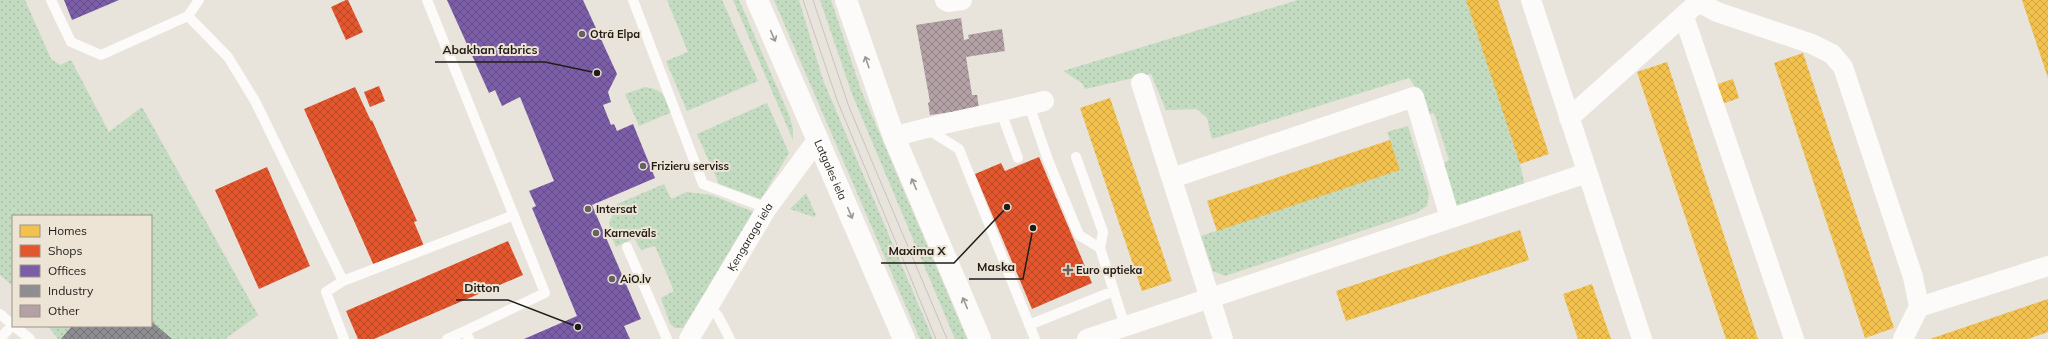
<svg xmlns="http://www.w3.org/2000/svg" width="2048" height="339" font-family="Mulish,sans-serif">
<style>
.grass{fill:url(#grass-dots)}
.homes{fill:url(#homes-cross-hatch)}
.shops{fill:url(#shops-cross-hatch)}
.offices{fill:url(#offices-cross-hatch)}
.industry{fill:url(#industry-cross-hatch)}
.building{fill:url(#building-cross-hatch)}
.lines{fill:none;stroke-linecap:round;stroke-linejoin:round}
.service{stroke:#fcfbfa;stroke-width:10}
.minor{stroke:#fcfbfa;stroke-width:20}
.trunk{stroke:#fcfbfa;stroke-width:22}
.tram{stroke:#c5c4c2;stroke-width:1}
.oneway{stroke:#999794}
.poi-dot{fill:#66625c;stroke:#ede4d6;stroke-width:1.5}
.labels{text-anchor:middle;stroke-width:4;stroke-linejoin:round;paint-order:stroke}
.poi-label{font-size:11px;font-weight:bold;fill:#201d18;stroke:#ede4d6;text-anchor:start}
.street-label{font-size:11px;fill:#201d18;stroke:#ede4d6}
.leader{fill:none;stroke:#201d18;stroke-width:1.5}
.callout-dot{fill:#201d18;stroke:#ede4d6;stroke-width:1.5}
.callout-label{font-size:12px;text-anchor:middle;font-weight:bold;fill:#201d18;stroke:#ede4d6;stroke-width:4;stroke-linejoin:round;paint-order:stroke}
</style>
<defs>
<pattern id="grass-dots" width="8" height="8" patternUnits="userSpaceOnUse"><rect width="8" height="8" fill="#c3dbc0"/><path d="M2 2h.1M6 6h.1" fill="none" stroke="#a7bca4" stroke-width="1.8" stroke-linecap="round"/></pattern>
<pattern id="homes-cross-hatch" width="8" height="8" patternUnits="userSpaceOnUse"><rect width="8" height="8" fill="#f2c14e"/><path d="M0 0l8 8M0 8l8-8" fill="none" stroke="#cfa543"/></pattern>
<pattern id="shops-cross-hatch" width="8" height="8" patternUnits="userSpaceOnUse"><rect width="8" height="8" fill="#e4572e"/><path d="M0 0l8 8M0 8l8-8" fill="none" stroke="#b84726"/></pattern>
<pattern id="offices-cross-hatch" width="8" height="8" patternUnits="userSpaceOnUse"><rect width="8" height="8" fill="#7b5ea7"/><path d="M0 0l8 8M0 8l8-8" fill="none" stroke="#644d87"/></pattern>
<pattern id="industry-cross-hatch" width="8" height="8" patternUnits="userSpaceOnUse"><rect width="8" height="8" fill="#8d8d92"/><path d="M0 0l8 8M0 8l8-8" fill="none" stroke="#737376"/></pattern>
<pattern id="building-cross-hatch" width="8" height="8" patternUnits="userSpaceOnUse"><rect width="8" height="8" fill="#b4a1a6"/><path d="M0 0l8 8M0 8l8-8" fill="none" stroke="#928386"/></pattern>
</defs>
<rect width="100%" height="100%" fill="#e8e3db"/>
<!-- grass -->
<path class="grass" d="M0,0H25L51,59L60,65L71,60L109,132L142,107L258,315L225,339H172L151,321V216H13V286L0,275Z
M667,0H722L758,81L687,111L666,61L688,52Z
M733,0H739L789,115L793,129V140Z
M774,0H799L823,80L933,339H920Z
M820,0H831L861,90L967,339H955L852,94Z
M1298,0H1466L1520,164L1525,187L1453,210L1438,166L1449,160L1434,113L1427,115L1416,88L1409,78L1212,139L1207,118L1197,109L1166,110L1151,74L1085,89L1082,83L1063,71Z
M645,87C662,89 666,97 672,112L639,126L625,94Z
M767,103L789,153L761,199L719,184L697,134Z
M1408,126L1429,194L1427,206L1416,213L1225,276L1213,271L1201,236L1400,170L1387,132Z
M664,184L671,199L687,192L711,195L754,212L683,328H675L670,324L661,298L674,291L655,246L641,250L634,238L616,247L610,234L613,232L609,223L617,204Z
M806,193L816,215L814,217L790,209Z
M48,326H72L61,339H58Z"/>
<!-- homes -->
<path class="homes" d="M1466,0H1498L1549,154L1520,164Z
M2022,0H2048V78Z
M1803,53L1894,328L1865,338L1774,63Z
M1667,62L1675,86L1758,339H1726L1637,72Z
M1733,79L1739,98L1722,104L1715,85Z
M1110,98L1172,281L1142,291L1080,108Z
M1390,140L1400,170L1217,231L1207,201Z
M1520,230L1529,260L1346,321L1336,291Z
M1592,284L1611,339H1578L1563,294Z
M2048,299V332L2028,339H1930Z"/>
<!-- shops -->
<path class="shops" d="M346,0H348L363,32L346,40L331,7Z
M379,86L385,101L370,107L364,92Z
M355,87L371,121L372,120L417,221L414,222L424,246L375,268L304,109Z
M1039,157L1092,283L1032,309L975,174L1001,163L1005,171Z
M267,167L310,266L259,289L215,190Z
M508,241L523,275L374,339H358L346,311Z"/>
<!-- offices -->
<path class="offices" d="M64,0H119L72,20Z
M447,0H583L617,74L608,92L611,102L603,105L611,125L614,124L617,131L633,124L655,178L592,205L641,319L624,326L630,339H524L577,316L532,208L536,206L529,191L554,181L520,97L502,106L495,90L489,93Z"/>
<!-- industry -->
<path class="industry" d="M151,321L172,339H61L72,326H151Z"/>
<!-- building -->
<path class="building" d="M961,18L964,40L969,39L968,35L1002,29L1005,51L966,57L972,95H977L979,108L930,115L928,103L930,102L916,25Z"/>
<g class="lines">
<!-- service -->
<path class="service" d="M51,0L71,42L101,55L188,16L199,0
M427,0L545,293L465,331
M633,0L703,184L767,208
M188,16L228,57L255,101L343,281L514,215
M1029,105L1048,160L1079,235L1100,248L1125,326
M1001,112L1018,158
M927,129L959,149L1035,339
M1076,157L1103,232L1100,248
M627,247L667,339
M343,281L326,292L344,339
M709,306L718,316L730,339
M0,314L13,325
M1029,325L1114,291
M14,326L30,339
M0,339L12,325
M447,339L465,331L469,339"/>
<!-- minor -->
<g class="minor">
<path d="M945,0L948,2L962,0"/>
<path d="M1531,0L1642,339"/>
<path d="M1698,2L1717,12L1812,44L1832,54L1843,67L1913,277L1919,307L1903,339"/>
<path d="M1684,17L1794,339"/>
<path d="M1141,83L1223,339"/>
<path d="M1569,118L1693,7"/>
<path d="M894,137C943,122 995,114 1044,101"/>
<path d="M1172,178L1414,97L1450,218"/>
<path d="M1919,307L2048,266"/>
<path id="s1" d="M689,339L767,208L818,139"/>
<path d="M1087,339L1587,173"/>
</g>
<!-- trunk -->
<g class="trunk">
<path id="s2" d="M757,0L904,339"/>
<path d="M846,0L894,137L980,339"/>
</g>
<!-- tram -->
<path class="tram" d="M803,0L837,100L936,339
M813,0L849,107L947,339"/>
</g>
<!-- one-way arrows -->
<defs><path id="oneway-shaft" d="M-6 0H5M1.5-3L5.5 0L1.5 3" fill="none" stroke-width="1.6" stroke-linecap="round" stroke-linejoin="round"/></defs>
<g class="oneway">
<use href="#oneway-shaft" transform="translate(773 36) rotate(66)"/>
<use href="#oneway-shaft" transform="translate(867 62) rotate(-109)"/>
<use href="#oneway-shaft" transform="translate(914 184) rotate(-113)"/>
<use href="#oneway-shaft" transform="translate(850 213) rotate(67)"/>
<use href="#oneway-shaft" transform="translate(965 303) rotate(-113)"/>
</g>
<!-- markers -->
<g class="poi-dot">
<circle cx="582" cy="34" r="4"/>
<circle cx="643" cy="166" r="4"/>
<circle cx="588" cy="209" r="4"/>
<circle cx="596" cy="233" r="4"/>
<path d="M1066 264h4v4h4v4h-4v4h-4v-4h-4v-4h4z"/>
<circle cx="612" cy="279" r="4"/>
</g>
<g class="labels">
<!-- poi labels -->
<g class="poi-label">
<text x="590" y="38">Otrā Elpa</text>
<text x="651" y="170">Frizieru serviss</text>
<text x="596" y="213">Intersat</text>
<text x="604" y="237">Karnevāls</text>
<text x="1076" y="274">Euro aptieka</text>
<text x="620" y="283">AiO.lv</text>
</g>
<!-- street labels -->
<g class="street-label">
<text dy="4" stroke="none"><textPath href="#s2" startOffset="185">Latgales iela</textPath></text>
<text dy="4" stroke="none"><textPath href="#s1" startOffset="119">Ķengaraga iela</textPath></text>
</g>
</g>
<!-- callouts -->
<path class="leader" d="M597 73L545 62H435M1007 207L954 263H881M1033 228L1023 279H969M578 327L508 300H456"/>
<g class="callout-dot">
<circle cx="597" cy="73" r="4"/>
<circle cx="1007" cy="207" r="4"/>
<circle cx="1033" cy="228" r="4"/>
<circle cx="578" cy="327" r="4"/>
</g>
<g class="callout-label">
<text x="490" y="54">Abakhan fabrics</text>
<text x="917" y="255">Maxima X</text>
<text x="996" y="271">Maska</text>
<text x="482" y="292">Ditton</text>
</g>
<!-- legend -->
<rect x="12" y="215" width="140" height="112" fill="#ede4d6" stroke="#9b948a"/>
<rect x="20" y="225" width="20" height="12" fill="#f2c14e" stroke="#9b948a"/>
<text x="48" y="235" font-size="12" fill="#201d18">Homes</text>
<rect x="20" y="245" width="20" height="12" fill="#e4572e" stroke="#9b948a"/>
<text x="48" y="255" font-size="12" fill="#201d18">Shops</text>
<rect x="20" y="265" width="20" height="12" fill="#7b5ea7" stroke="#9b948a"/>
<text x="48" y="275" font-size="12" fill="#201d18">Offices</text>
<rect x="20" y="285" width="20" height="12" fill="#8d8d92" stroke="#9b948a"/>
<text x="48" y="295" font-size="12" fill="#201d18">Industry</text>
<rect x="20" y="305" width="20" height="12" fill="#b4a1a6" stroke="#9b948a"/>
<text x="48" y="315" font-size="12" fill="#201d18">Other</text>
</svg>
